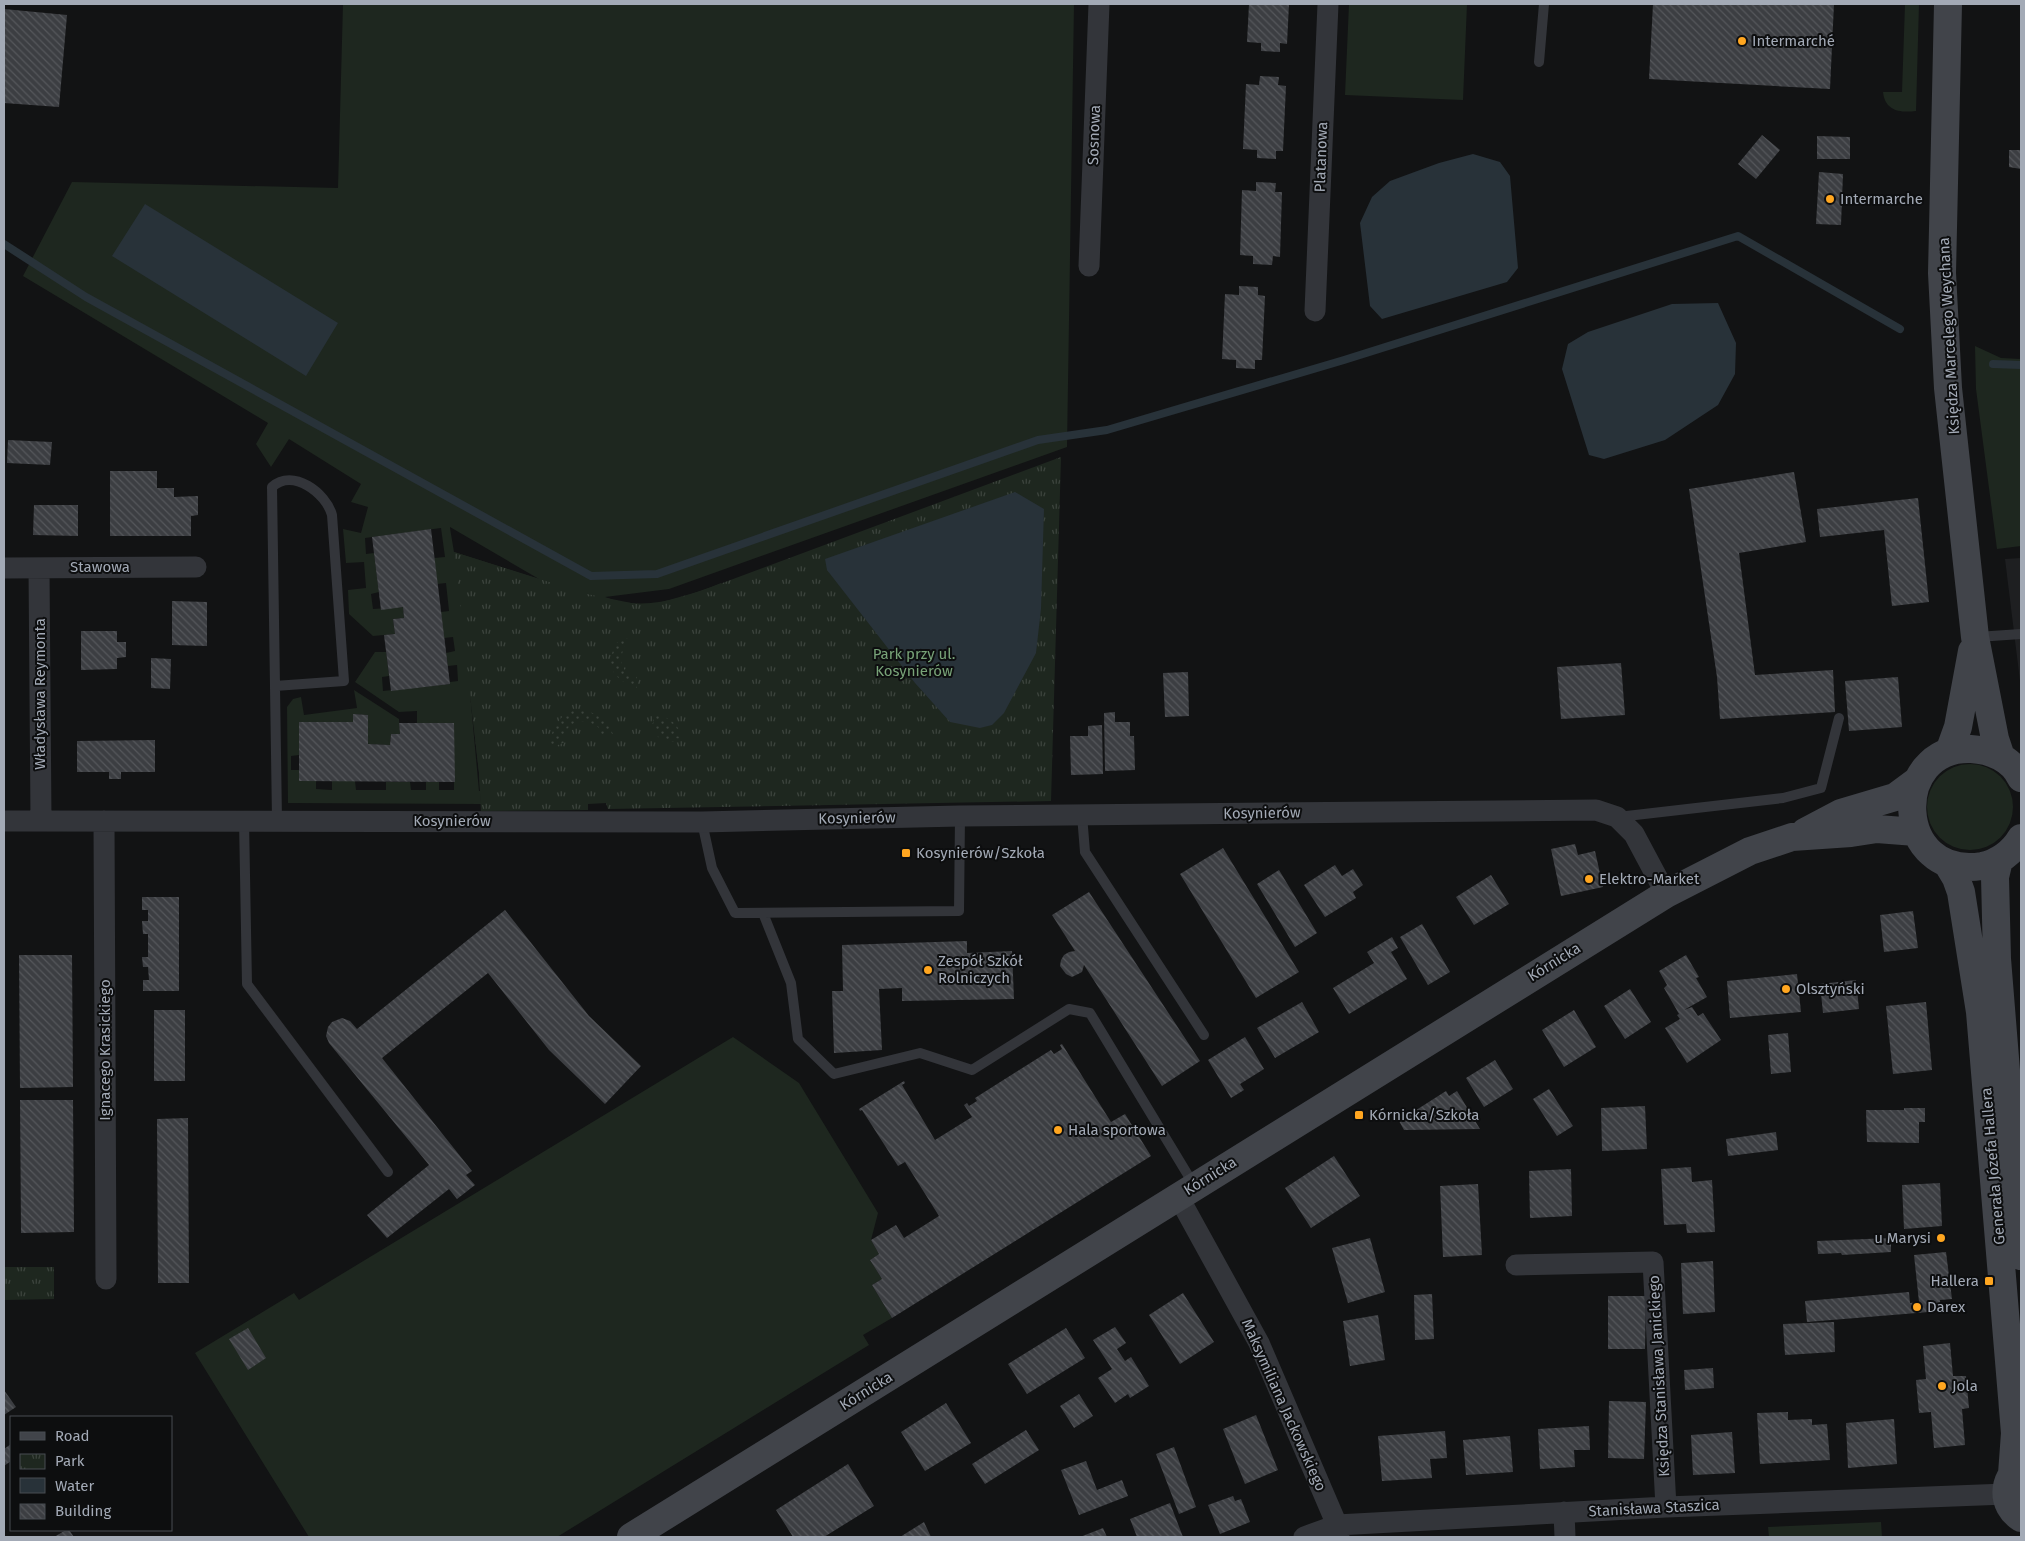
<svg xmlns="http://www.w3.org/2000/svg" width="2025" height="1541" font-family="'Fira Sans',sans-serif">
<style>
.built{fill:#1e1f21}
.grass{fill:#1e271f;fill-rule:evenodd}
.park{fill:url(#park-tufts)}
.garden{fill:url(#garden-dots)}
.water{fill:#283239}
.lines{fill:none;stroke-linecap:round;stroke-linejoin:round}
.stream{stroke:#283239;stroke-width:8}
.building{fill:url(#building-back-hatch)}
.lane{stroke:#33353a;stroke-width:10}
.street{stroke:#33353a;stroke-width:21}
.secondary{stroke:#41444a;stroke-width:28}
.poi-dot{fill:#ffa620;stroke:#0d0e0f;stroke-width:2}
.labels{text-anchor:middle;stroke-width:4;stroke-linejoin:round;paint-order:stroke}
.poi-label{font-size:15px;fill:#a3aab6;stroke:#0d0e0f;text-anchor:start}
.street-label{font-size:15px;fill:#a3aab6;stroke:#0d0e0f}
.park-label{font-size:15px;fill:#78a378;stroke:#0d0e0f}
</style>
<defs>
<pattern id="park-tufts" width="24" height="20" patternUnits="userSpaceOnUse" patternTransform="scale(1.25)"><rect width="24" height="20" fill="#1e271f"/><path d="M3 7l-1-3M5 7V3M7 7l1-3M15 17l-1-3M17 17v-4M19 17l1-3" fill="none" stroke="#3c443d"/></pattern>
<pattern id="garden-dots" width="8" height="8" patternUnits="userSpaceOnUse" patternTransform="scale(1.25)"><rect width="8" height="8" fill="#1e271f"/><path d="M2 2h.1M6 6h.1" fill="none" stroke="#3c443d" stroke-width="1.8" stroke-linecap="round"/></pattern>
<pattern id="building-back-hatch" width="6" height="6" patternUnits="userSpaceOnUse" patternTransform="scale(1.25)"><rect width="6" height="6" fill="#3c3e42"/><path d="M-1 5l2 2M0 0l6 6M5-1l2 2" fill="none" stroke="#55575b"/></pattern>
</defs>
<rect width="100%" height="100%" fill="#121314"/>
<!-- built -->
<path class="built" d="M2021,558V689L2005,559Z"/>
<!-- grass -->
<path class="grass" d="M343,4H1074L1067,447L669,589L605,597C644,612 683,598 721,583V606L475,655L481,804L288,803L287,707L293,699L301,697L304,715L357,708L354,690L399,719L400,734H391L390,745L368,744V715L353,714V722H299V755L291,756V770H299V781H316V789L332,790V781H355L356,790H386V782H410L411,790H426V782H439V790H454V723H417V711L399,712L355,682L375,652H386L389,676L382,677L383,691L450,684V682L458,681L457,665L448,666L446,653L455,651L453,637L444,638L441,612L449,611L446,583L437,584L434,558L445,557L441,528L365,538L366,554L374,553L379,592L371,594L373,609L403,607L404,618L393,619L395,634L373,636L349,614L348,590L366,588L364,562L346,563L343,529L361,533L368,507L351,502L361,484L289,439L271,467L256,444L268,423L23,276L72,182L338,188ZM450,528V527L539,579L454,552ZM470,693L479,773L480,791H479Z
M1349,4H1467L1463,100L1345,95Z
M1905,4H1919L1916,111C1900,113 1885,111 1883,92H1902Z
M1975,346L2001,358L2021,359V546L1997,549L1976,389Z
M1927 807a43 43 0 1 1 86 0a43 43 0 1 1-86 0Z
M733,1037L799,1083L878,1213L871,1240L879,1254L870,1260L882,1279L872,1285L892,1318L863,1335L869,1345L557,1537H309L195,1353L294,1293L299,1300Z
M1881,1522L1882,1537H1769L1768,1527Z"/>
<!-- park -->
<path class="park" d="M1061,457L1051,801L608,809L606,803L588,804V810L481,811L479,773L454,552L587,594L636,604H655L701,591Z
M4,1267H54V1299L4,1300Z"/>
<!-- garden -->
<path class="garden" d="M619,633L629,640C619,653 616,671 637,677V688C610,679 603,661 620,639Z
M579,709C596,713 606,718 613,734L593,736L601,730C587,716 568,719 562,739L570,740L551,748C549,729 560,713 579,709Z
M658,715C671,718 680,726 682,739L675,738L674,742L658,737L651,725L654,722L653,716Z"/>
<!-- water -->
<path class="water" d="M1473,154L1500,162L1510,176L1518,268L1507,282L1382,319L1370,306L1360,223L1372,197L1390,181L1439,163Z
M145,204L338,323L306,376L112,256Z
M1718,303L1736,343L1735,374L1718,405L1665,440L1604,459L1589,455L1562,369L1568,344L1588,332L1672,304Z
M1015,492L1044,509L1041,609L1036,653L1004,713L992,725L980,728L950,722L915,683L827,570L825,559Z"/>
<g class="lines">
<!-- stream -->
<path class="stream" d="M4,244L86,297L591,576L657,574L1038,440L1107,430L1344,360L1738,236L1900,329
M1993,364L2021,365"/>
</g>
<!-- building -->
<path class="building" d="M1249,4H1289L1287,44L1280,43V52L1261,51V43L1247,42Z
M1653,4H1834L1830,89L1649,79Z
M4,9L67,15L59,107L4,103Z
M1260,76L1279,77L1278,85L1286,86L1283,151H1276V159L1257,158V150L1243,149L1246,84L1259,85Z
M1762,135L1780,150L1756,179L1738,164Z
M1817,136L1850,137V159H1817Z
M2009,150H2021V169L2009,167Z
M1819,172L1843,174L1841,225L1816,224Z
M1256,182L1276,183L1275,192H1282L1280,257L1273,256L1272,265L1253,264V256L1240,255L1242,190L1256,191Z
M1239,286L1258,287V295L1265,296L1262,360H1255V369L1236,368V360L1222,359L1225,294L1239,295Z
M8,440L52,442L50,465L7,463Z
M110,471H157V488H174V497L198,496V515L191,516V536H110Z
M1794,472L1806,542L1739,553L1755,675L1833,670L1835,712L1720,719L1717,677L1689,489Z
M1918,498L1929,602L1892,606L1884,530L1820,537L1817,509Z
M34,505H78V536L33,535Z
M431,529L450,684L391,691L384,635L395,634L393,619L404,618L403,607L381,610L372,537Z
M172,601L207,602V646L172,645Z
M81,631H117V642H126V657L117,658V669L81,670Z
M151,658L171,659L170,689L151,688Z
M1621,663L1625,715L1561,719L1557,667Z
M1188,672L1189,716L1165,717L1163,673Z
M1898,677L1902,727L1849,731L1845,681Z
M1115,712V722H1130V736H1134L1135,770L1105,771L1104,713Z
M353,714L368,715V744L390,745L391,734H400L399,723H454L455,782L299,781V722H353Z
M1102,725L1103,774L1071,775L1070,736H1088V726Z
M155,740V772H121V779H109V772H77V741Z
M1575,844L1578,855L1595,851L1603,887L1561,896L1551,849Z
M1223,848L1299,972L1256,998L1180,874Z
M1335,865L1342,876L1353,869L1363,885L1353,892L1356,898L1325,917L1304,885Z
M1279,870L1317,933L1295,947L1257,884Z
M1491,875L1509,904L1474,925L1456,897Z
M1089,892L1200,1061L1162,1086L1084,965L1082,972L1072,977L1066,974L1060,966L1061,960L1064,955L1069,952L1075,951L1052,915Z
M142,897H179V991H143V980H149L148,967H143L142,957H148V934H143L142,921H148V910H142Z
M505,910L589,1016L641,1066L605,1104L549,1050L488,973L382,1058L472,1171L466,1175L475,1185L457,1199L449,1189L387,1238L367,1215L429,1165L329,1043L326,1036L328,1027L332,1022L342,1018L350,1021L357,1029Z
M1913,911L1918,948L1884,952L1880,915Z
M1422,924L1450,972L1428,985L1400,937Z
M1392,937L1398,948L1391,952L1407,979L1349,1014L1333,988L1374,963L1367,952Z
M967,941V953L1012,951L1014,999L902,1001V988L879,989L882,1050L834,1053L832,991H843L842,945Z
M19,955H72L73,1087L20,1088Z
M1686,955L1699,977L1696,978L1707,997L1684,1010L1692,1007L1698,1016L1703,1013L1721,1040L1687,1063L1665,1028L1680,1019L1677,1015L1679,1014L1664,988L1667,985L1659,971Z
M1797,974L1801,1012L1730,1018L1727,981Z
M1856,980L1859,1009L1823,1013L1820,984Z
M1630,989L1651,1022L1625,1039L1604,1006Z
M1302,1002L1319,1032L1275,1058L1257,1028Z
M1926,1002L1932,1070L1893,1074L1886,1006Z
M154,1010H185V1081H154Z
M1574,1010L1596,1047L1564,1067L1542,1030Z
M1788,1033L1791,1072L1771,1074L1768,1035Z
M1245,1037L1264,1069L1240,1084L1244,1090L1231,1098L1208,1060Z
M1062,1044L1111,1122L1125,1114L1151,1156L892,1318L872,1285L882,1279L870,1260L879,1254L871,1240L896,1225L904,1238L939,1216L905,1162L898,1166L862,1110L860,1111L859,1109L904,1081L905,1083L902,1085L935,1140L972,1117L964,1105L967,1103L969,1106L977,1101L975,1098L1051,1050L1054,1054L1062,1049L1060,1045Z
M1495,1060L1513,1089L1484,1107L1466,1078Z
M1549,1089L1573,1126L1557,1136L1533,1099Z
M1446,1091L1449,1096L1457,1091L1480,1129L1404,1130L1399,1121Z
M20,1100H73L74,1232L21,1233Z
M1645,1106L1647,1149L1602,1151L1601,1108Z
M1904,1108H1925V1122H1919V1143L1867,1142L1866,1110H1904Z
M188,1118L189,1283H158L157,1119Z
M1776,1132L1778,1150L1728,1156L1726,1139Z
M1334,1156L1360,1196L1311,1228L1285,1188Z
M1691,1167L1692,1182L1712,1180L1715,1232L1687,1233L1686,1224L1664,1225L1661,1169Z
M1571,1169L1572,1216L1530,1218L1529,1171Z
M1940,1183L1942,1226L1904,1229L1902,1185Z
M1478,1184L1482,1255L1443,1257L1440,1186Z
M1370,1238L1385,1292L1348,1303L1332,1248Z
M1891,1238V1252L1842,1255L1841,1253L1818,1254L1817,1241Z
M1946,1252L1952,1299L1940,1300L1941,1311L1807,1322L1805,1301L1909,1292L1910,1303L1919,1302L1914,1255Z
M1713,1261L1715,1312L1683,1314L1681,1263Z
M1183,1293L1214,1342L1180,1364L1149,1315Z
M1432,1294L1434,1339L1415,1340L1414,1295Z
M1608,1296H1646L1645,1349H1608Z
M1378,1315L1385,1360L1350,1366L1343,1321Z
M1834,1322L1835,1352L1785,1355L1783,1324Z
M1115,1327L1126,1343L1117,1349L1125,1361L1131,1357L1149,1386L1130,1398L1128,1394L1115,1403L1098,1378L1112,1369L1093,1340Z
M248,1328L266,1358L248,1370L229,1339Z
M1066,1328L1085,1358L1027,1394L1008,1364Z
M1950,1343L1953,1376H1966L1969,1408L1962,1409L1965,1445L1934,1448L1931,1412L1919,1413L1916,1380L1926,1379L1923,1346Z
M1713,1368L1714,1388L1685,1390L1684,1370Z
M4,1390L16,1407L4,1415Z
M1079,1394L1093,1416L1074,1428L1060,1406Z
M1609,1401L1646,1402L1644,1459L1608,1458Z
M946,1403L971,1443L925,1471L901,1432Z
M1788,1412V1420L1812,1419V1425L1827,1424L1830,1460L1760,1464L1757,1413Z
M1256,1415L1278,1470L1245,1484L1223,1429Z
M1894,1419L1897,1464L1848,1468L1846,1423Z
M1589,1426L1590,1450H1574L1575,1467L1540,1469L1538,1429Z
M1026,1430L1039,1450L985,1484L972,1464Z
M1445,1431L1447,1458L1430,1459L1432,1478L1382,1481L1378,1436Z
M1732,1432L1735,1473L1693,1475L1691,1435Z
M1510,1436L1513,1472L1466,1475L1463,1440Z
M11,1444V1461L4,1466V1449Z
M1174,1447L1196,1507L1179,1514L1156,1454Z
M1086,1461L1097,1490L1122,1480L1128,1496L1079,1515L1061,1470Z
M848,1464L874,1506L824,1537H793L776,1510Z
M1233,1496L1235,1501L1241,1499L1250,1522L1220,1534L1208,1505Z
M1170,1503L1183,1537H1137L1130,1519Z
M924,1522L931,1537H900Z
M1103,1528L1107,1537H1080Z
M66,1530H69L74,1537H54Z"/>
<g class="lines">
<!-- lane -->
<path class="lane" d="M1539,62L1544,4
M1977,637L2021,634
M275,686L344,681L332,515C326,493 293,468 272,487L277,820
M1082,815L1085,852L1204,1035
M1618,817L1783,798L1821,788L1839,718
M244,820L247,984L388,1172
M702,822L712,868L735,913L959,911L960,816
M763,913L791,983L798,1039L834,1074L920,1053L972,1070L1069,1009L1090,1013L1194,1185"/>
<!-- street -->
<path class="street" d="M1089,266L1099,4
M1315,311L1328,4
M4,568L196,567
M39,568L41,820
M4,821L702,822L960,816L1596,810L1617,817L1634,834L1666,894
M104,821L106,1279
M1178,1196L1259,1343L1337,1525L1339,1537
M1516,1265L1653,1262L1666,1507
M1564,1512L1565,1537
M1304,1537L1337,1525L1666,1507L2006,1494"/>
<!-- secondary -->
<path class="secondary" d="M1948,4L1942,273L1948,388L1975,637L1995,739L2001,757
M1949,752L1958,727L1972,651
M2021,778C2012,759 1991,750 1971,749C1889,746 1893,880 1982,866C1998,863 2013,852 2021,838
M1805,832L1841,813L1895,797L1918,780
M1999,860L1995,877L1997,959L2021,1256
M1947,863L1956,878L1961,892L1980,1012L2015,1433L2012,1474
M2021,1466C2002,1479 2001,1505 2021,1518
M631,1537L1666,894L1750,851L1792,837L1851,833L1877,829L1916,832"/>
</g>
<!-- markers -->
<g class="poi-dot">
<circle cx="1742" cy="41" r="5"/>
<circle cx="1830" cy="199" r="5"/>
<rect x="901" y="848" width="10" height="10" rx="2.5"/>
<circle cx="1589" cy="879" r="5"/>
<circle cx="928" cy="970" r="5"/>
<circle cx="1786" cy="989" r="5"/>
<rect x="1354" y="1110" width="10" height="10" rx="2.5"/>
<circle cx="1058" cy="1130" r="5"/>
<circle cx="1941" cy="1238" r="5"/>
<rect x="1984" y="1276" width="10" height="10" rx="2.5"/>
<circle cx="1917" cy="1307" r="5"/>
<circle cx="1942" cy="1386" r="5"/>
</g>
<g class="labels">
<!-- poi labels -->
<g class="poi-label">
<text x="1752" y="46">Intermarché</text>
<text x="1840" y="204">Intermarche</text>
<text x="916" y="858">Kosynierów/Szkoła</text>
<text x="1599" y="884">Elektro-Market</text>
<text x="938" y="966">Zespół Szkół<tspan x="938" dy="17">Rolniczych</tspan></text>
<text x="1796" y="994">Olsztyński</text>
<text x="1369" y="1120">Kórnicka/Szkoła</text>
<text x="1068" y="1135">Hala sportowa</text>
<text x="1931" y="1243" text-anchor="end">u Marysi</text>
<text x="1979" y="1286" text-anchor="end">Hallera</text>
<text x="1927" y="1312">Darex</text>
<text x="1952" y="1391">Jola</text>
</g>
<!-- street labels -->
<g class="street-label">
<text transform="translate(1094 135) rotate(-88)" y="5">Sosnowa</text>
<text transform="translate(1321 157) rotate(-88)" y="5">Platanowa</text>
<text transform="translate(1949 336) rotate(-93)" y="5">Księdza Marcelego Weychana</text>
<text x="100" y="572">Stawowa</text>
<text transform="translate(40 694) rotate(-90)" y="5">Władysława Reymonta</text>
<text transform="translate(1262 813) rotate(-1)" y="5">Kosynierów</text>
<text transform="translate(857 818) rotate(-1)" y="5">Kosynierów</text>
<text x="452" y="826">Kosynierów</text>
<text transform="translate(1554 962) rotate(-32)" y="5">Kórnicka</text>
<text transform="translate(105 1050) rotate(-90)" y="5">Ignacego Krasickiego</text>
<text transform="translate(1993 1166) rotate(-95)" y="5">Generała Józefa Hallera</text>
<text transform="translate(1210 1176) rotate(-32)" y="5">Kórnicka</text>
<text transform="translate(1659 1376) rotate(-93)" y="5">Księdza Stanisława Janickiego</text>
<text transform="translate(866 1391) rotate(-32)" y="5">Kórnicka</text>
<text transform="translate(1284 1405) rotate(66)" y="5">Maksymiliana Jackowskiego</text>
<text transform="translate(1654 1508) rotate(-3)" y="5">Stanisława Staszica</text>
</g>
<!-- park labels -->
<g class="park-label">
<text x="914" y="659">Park przy ul.<tspan x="914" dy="17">Kosynierów</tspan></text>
</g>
</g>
<!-- border -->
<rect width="2025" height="1541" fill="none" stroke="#a3aab6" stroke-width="10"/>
<!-- legend -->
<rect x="10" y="1416" width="162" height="115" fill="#0d0e0f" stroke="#494c52"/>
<rect x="20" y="1432" width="25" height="8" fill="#41444a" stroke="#494c52"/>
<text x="55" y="1441" font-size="15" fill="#a3aab6">Road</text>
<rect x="20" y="1454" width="25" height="15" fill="url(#park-tufts)" stroke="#494c52"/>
<text x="55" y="1466" font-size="15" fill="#a3aab6">Park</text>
<rect x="20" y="1478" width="25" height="15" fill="#283239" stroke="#494c52"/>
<text x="55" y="1491" font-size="15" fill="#a3aab6">Water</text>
<rect x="20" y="1504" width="25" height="15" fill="url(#building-back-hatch)" stroke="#494c52"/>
<text x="55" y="1516" font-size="15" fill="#a3aab6">Building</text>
</svg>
